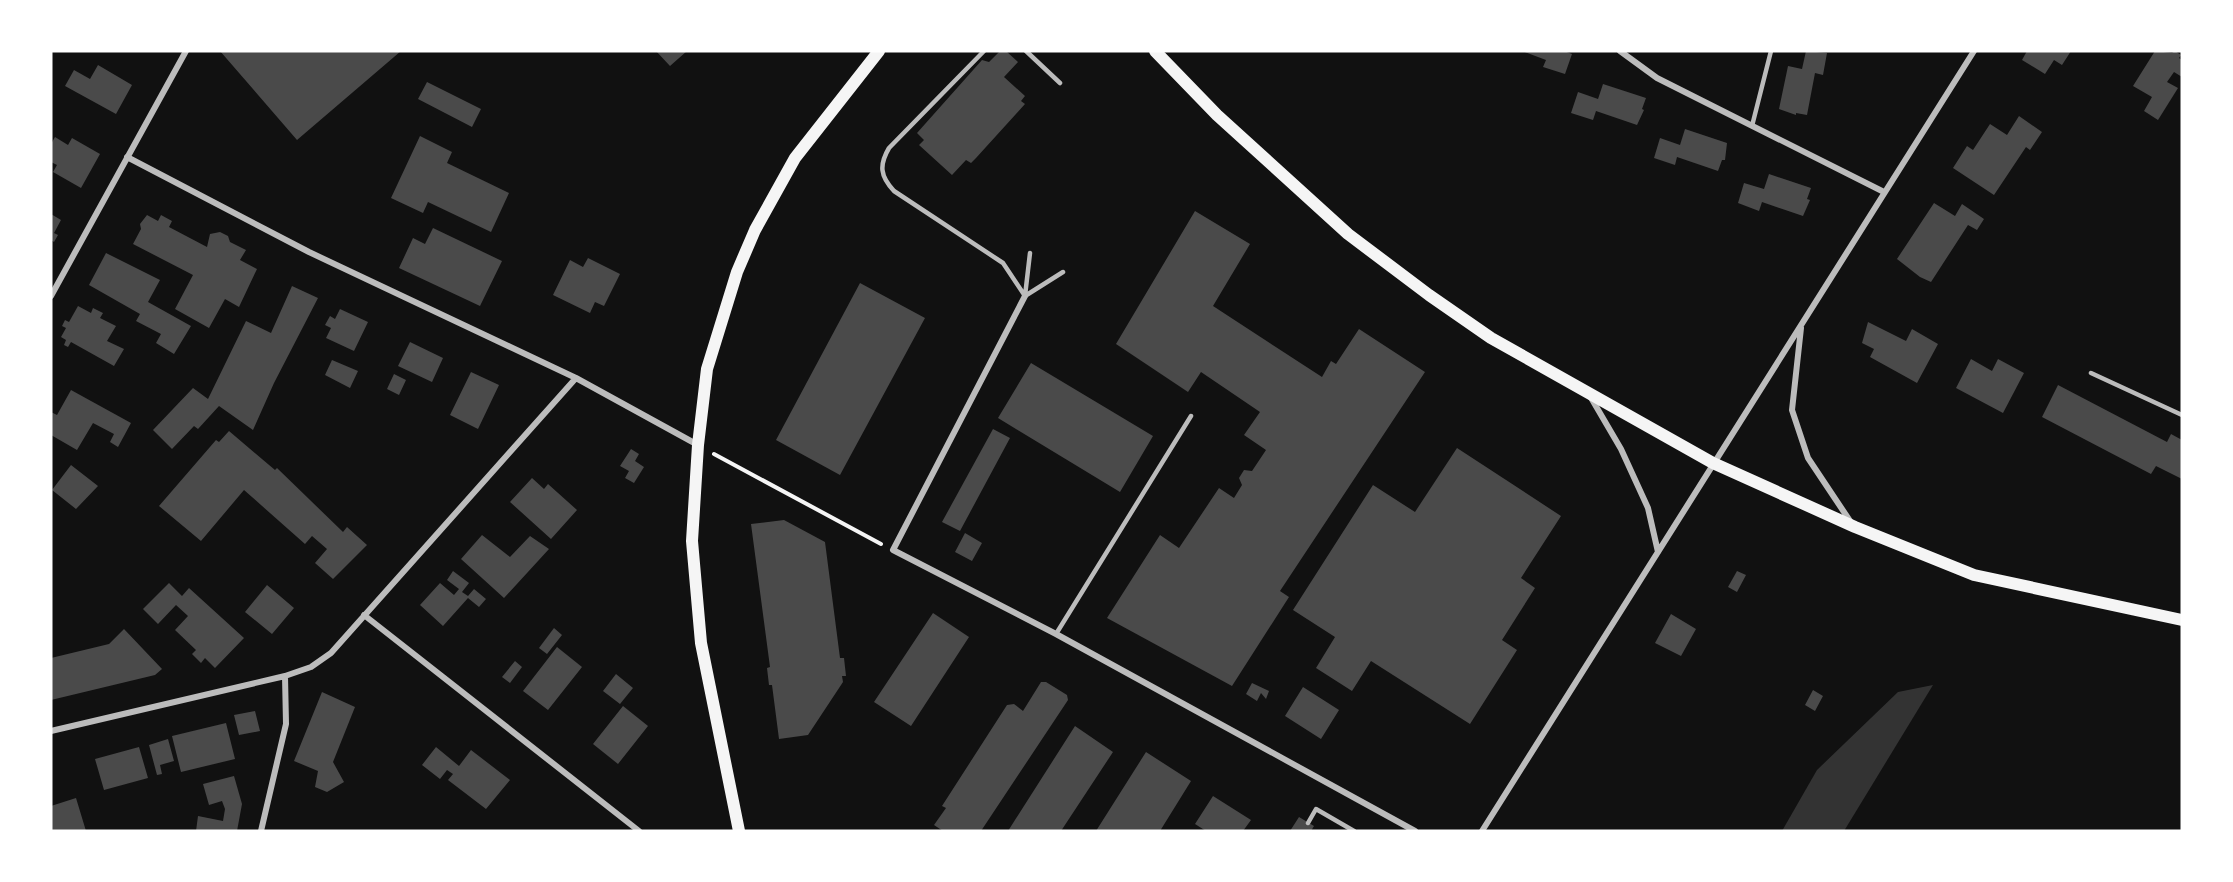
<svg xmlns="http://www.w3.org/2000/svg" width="2233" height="882" font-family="'Work Sans',sans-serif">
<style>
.water{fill:#333}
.building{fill:#4a4a4a}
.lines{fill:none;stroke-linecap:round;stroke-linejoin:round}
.path{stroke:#f5f5f5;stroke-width:4}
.service{stroke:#bcbcbc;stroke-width:4.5}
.minor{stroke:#bcbcbc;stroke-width:6}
.secondary{stroke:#f5f5f5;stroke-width:12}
</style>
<rect width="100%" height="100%" fill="#111"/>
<!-- water -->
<path class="water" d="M1933,685L1844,831H1782L1817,770L1898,692Z"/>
<!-- building -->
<path class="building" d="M220,51H401L297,140Z
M656,51H687L670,66Z
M1000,51H1006L1018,62L1004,77L1025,96L1021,101L1025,104L976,158L971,163L966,160L952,175L919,145L924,140L917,133L982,60L989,62Z
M1522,51H1564L1572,54L1565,74L1543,67L1546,60Z
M1806,51L1827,53L1823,75L1815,73L1807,115L1796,113V115L1779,109L1788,66L1802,69Z
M2027,51H2071L2062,65L2054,60L2045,74L2022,60Z
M2155,51L2172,53L2175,51L2181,55L2179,58L2182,60V77L2174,72L2167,82L2178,88L2158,120L2144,111L2152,97L2133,86Z
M98,65L132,85L116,114L65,86L74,70L90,79Z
M427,82L481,109L472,127L418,99Z
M1603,84L1646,98L1642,109L1644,110L1637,125L1596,111L1593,120L1571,113L1578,92L1598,99Z
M2019,116L2042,132L2030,150L2026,147L1994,195L1953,168L1967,146L1973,150L1990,124L2007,135Z
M1685,129L1727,143L1725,160H1722L1718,171L1677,157L1675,165L1654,158L1660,138L1680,145Z
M420,136L452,152L447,163L509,193L491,232L428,202L423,213L391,198Z
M55,137L68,145L72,138L100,154L81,188L53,172L57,165L51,162V144Z
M1769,174L1811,188L1807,199L1810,200L1803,216L1762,202L1759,211L1738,203L1744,183L1764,189Z
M1934,203L1955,216L1962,204L1984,219L1977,230L1968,225L1931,282L1920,277L1897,259Z
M1195,211L1250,244L1213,306L1322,377L1331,361L1336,364L1359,329L1425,372L1280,591L1289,597L1232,686L1107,618L1160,535L1179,548L1219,488L1234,498L1242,485L1239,478L1244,470L1252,471L1266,450L1244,435L1260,412L1201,372L1188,392L1116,344Z
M51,214L61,220L54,233L58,235L54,242L51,240Z
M147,215L158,221L161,215L172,221L169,227L207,247L210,234L220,232L228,236L230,242L246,250L240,260L257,269L239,307L225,299L209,328L175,309L193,275L133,244L141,229L140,224Z
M433,228L502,261L480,306L399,268L413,238L425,244Z
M106,253L160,280L148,302L191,326L174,354L156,343L161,334L136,321L140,314L89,285Z
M588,258L620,274L604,306L595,302L590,313L553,295L570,260L583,267Z
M860,283L925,318L840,475L776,440Z
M292,286L318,298L274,383L253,430L219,406L198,429L194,426L172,449L153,430L193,388L208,399L246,321L271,333Z
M78,306L91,313L93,308L103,313L100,318L116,326L107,341L124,349L114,366L71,342L68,347L64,345L66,340L61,337L66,328L62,326L65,320L69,322Z
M340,309L368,322L354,351L326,338L331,328L325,325L330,316L335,319Z
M1868,322L1906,341L1912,329L1938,344L1917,383L1870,357L1874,349L1862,343Z
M410,342L443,358L432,382L398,366Z
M1971,359L1992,371L1998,359L2024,373L2003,413L1956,388Z
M332,360L358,371L350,388L325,375Z
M1031,363L1153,436L1120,492L998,418Z
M471,372L499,385L478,429L450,415Z
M394,374L406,380L399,395L387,389Z
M2058,385L2167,442L2171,434L2182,440V479L2156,466L2151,474L2042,417Z
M71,390L131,423L118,447L110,442L114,434L93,423L77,450L51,435V412L57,415Z
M993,429L1010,438L960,531L942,522Z
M229,431L275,470L277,468L343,532L347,527L367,545L333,579L315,563L327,549L312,536L305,544L244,490L201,541L159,506L216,440L219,442Z
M1457,448L1561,516L1521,578L1535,588L1502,640L1517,650L1470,724L1371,661L1352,691L1316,668L1335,637L1293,610L1373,485L1415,512Z
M631,449L639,454L635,461L644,467L634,483L625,478L629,471L620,466Z
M71,465L98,486L76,509L52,490Z
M532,478L544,489L548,484L577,510L551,539L510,502Z
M784,520L825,542L840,658H844L846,676H842L843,682L808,735L779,739L772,685H769L767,668L770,667L751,524Z
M965,533L982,543L972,561L955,552Z
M482,535L510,557L530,536L549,549L504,598L461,559Z
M453,571L469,583L462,592L468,596L474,589L486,599L479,607L468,598L443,626L420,605L440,583L454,595L459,589L447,580Z
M1737,571L1746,575L1737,592L1728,587Z
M169,583L182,596L189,588L244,638L215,668L205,658L201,663L192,654L196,650L175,630L188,616L176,605L158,624L143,609Z
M267,585L294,608L272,634L245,612Z
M933,613L969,637L911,726L874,702Z
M1671,614L1696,629L1681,656L1655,643Z
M554,628L562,635L547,654L539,648Z
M124,629L162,669L155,675L51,700V658L109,644Z
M557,647L582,667L548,710L523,691Z
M515,661L522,667L510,683L502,677Z
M616,674L633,688L620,704L603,691Z
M1041,682H1046L1067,695L1068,700L981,831H943L934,825L946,808L942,806L1007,705L1014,704L1023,711Z
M1252,683L1269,691L1266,699L1261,693L1257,701L1246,694Z
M1303,687L1339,710L1321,739L1285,716Z
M1813,690L1823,696L1815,711L1805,705Z
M322,692L355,707L333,762L344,782L327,792L315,787L318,771L294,761Z
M623,706L648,726L618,764L593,744Z
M255,711L260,731L239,735L234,715Z
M226,723L235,759L181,772L172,736Z
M1075,726L1113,752L1061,831H1008Z
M168,739L174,761L160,765L162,774L157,775L149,745Z
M139,747L148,778L104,790L95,759Z
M436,747L459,766L471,750L510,780L486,809L448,780L453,774L447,770L440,779L422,765Z
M1146,752L1191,781L1160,831H1096Z
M234,776L242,804L237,831H196L198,816L223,821L225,809L222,801L209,805L203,784Z
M1213,796L1251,820L1243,831H1206L1195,824Z
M76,798L86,831H51V806Z
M1299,817L1314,826L1311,831H1290Z"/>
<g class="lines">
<!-- path -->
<path class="path" d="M714,454L881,544"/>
<!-- service -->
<path class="service" d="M984,51L889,148C879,165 880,176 894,191L1003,263L1025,296
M1026,51L1060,83
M1752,126L1771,51
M1025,296L1063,272
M1025,296L1030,253
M2091,373L2182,415
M1056,634L1191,416
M1308,823L1316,809L1354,831"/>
<!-- minor -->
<path class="minor" d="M1620,51L1657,78L1884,192
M127,157L309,252L576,378L698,445
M51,296L186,51
M1025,296L893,550L1056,634L1415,831
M1801,328L1792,410L1808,458L1850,521
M1590,396L1621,449L1648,508L1658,552
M364,615L639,831
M51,731L285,676L311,667L331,653L576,378
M261,831L286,724L285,676
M1482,831L1974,51"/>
<!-- secondary -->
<path class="secondary" d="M1155,51L1217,115L1348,234L1429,295L1491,338L1713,463L1855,527L1974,575L2182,620
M739,831L701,643L692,541L698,445L707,369L737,272L755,230L795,158L879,51"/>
</g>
<!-- border -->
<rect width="2233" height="882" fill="none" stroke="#ffffff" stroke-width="105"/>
</svg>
